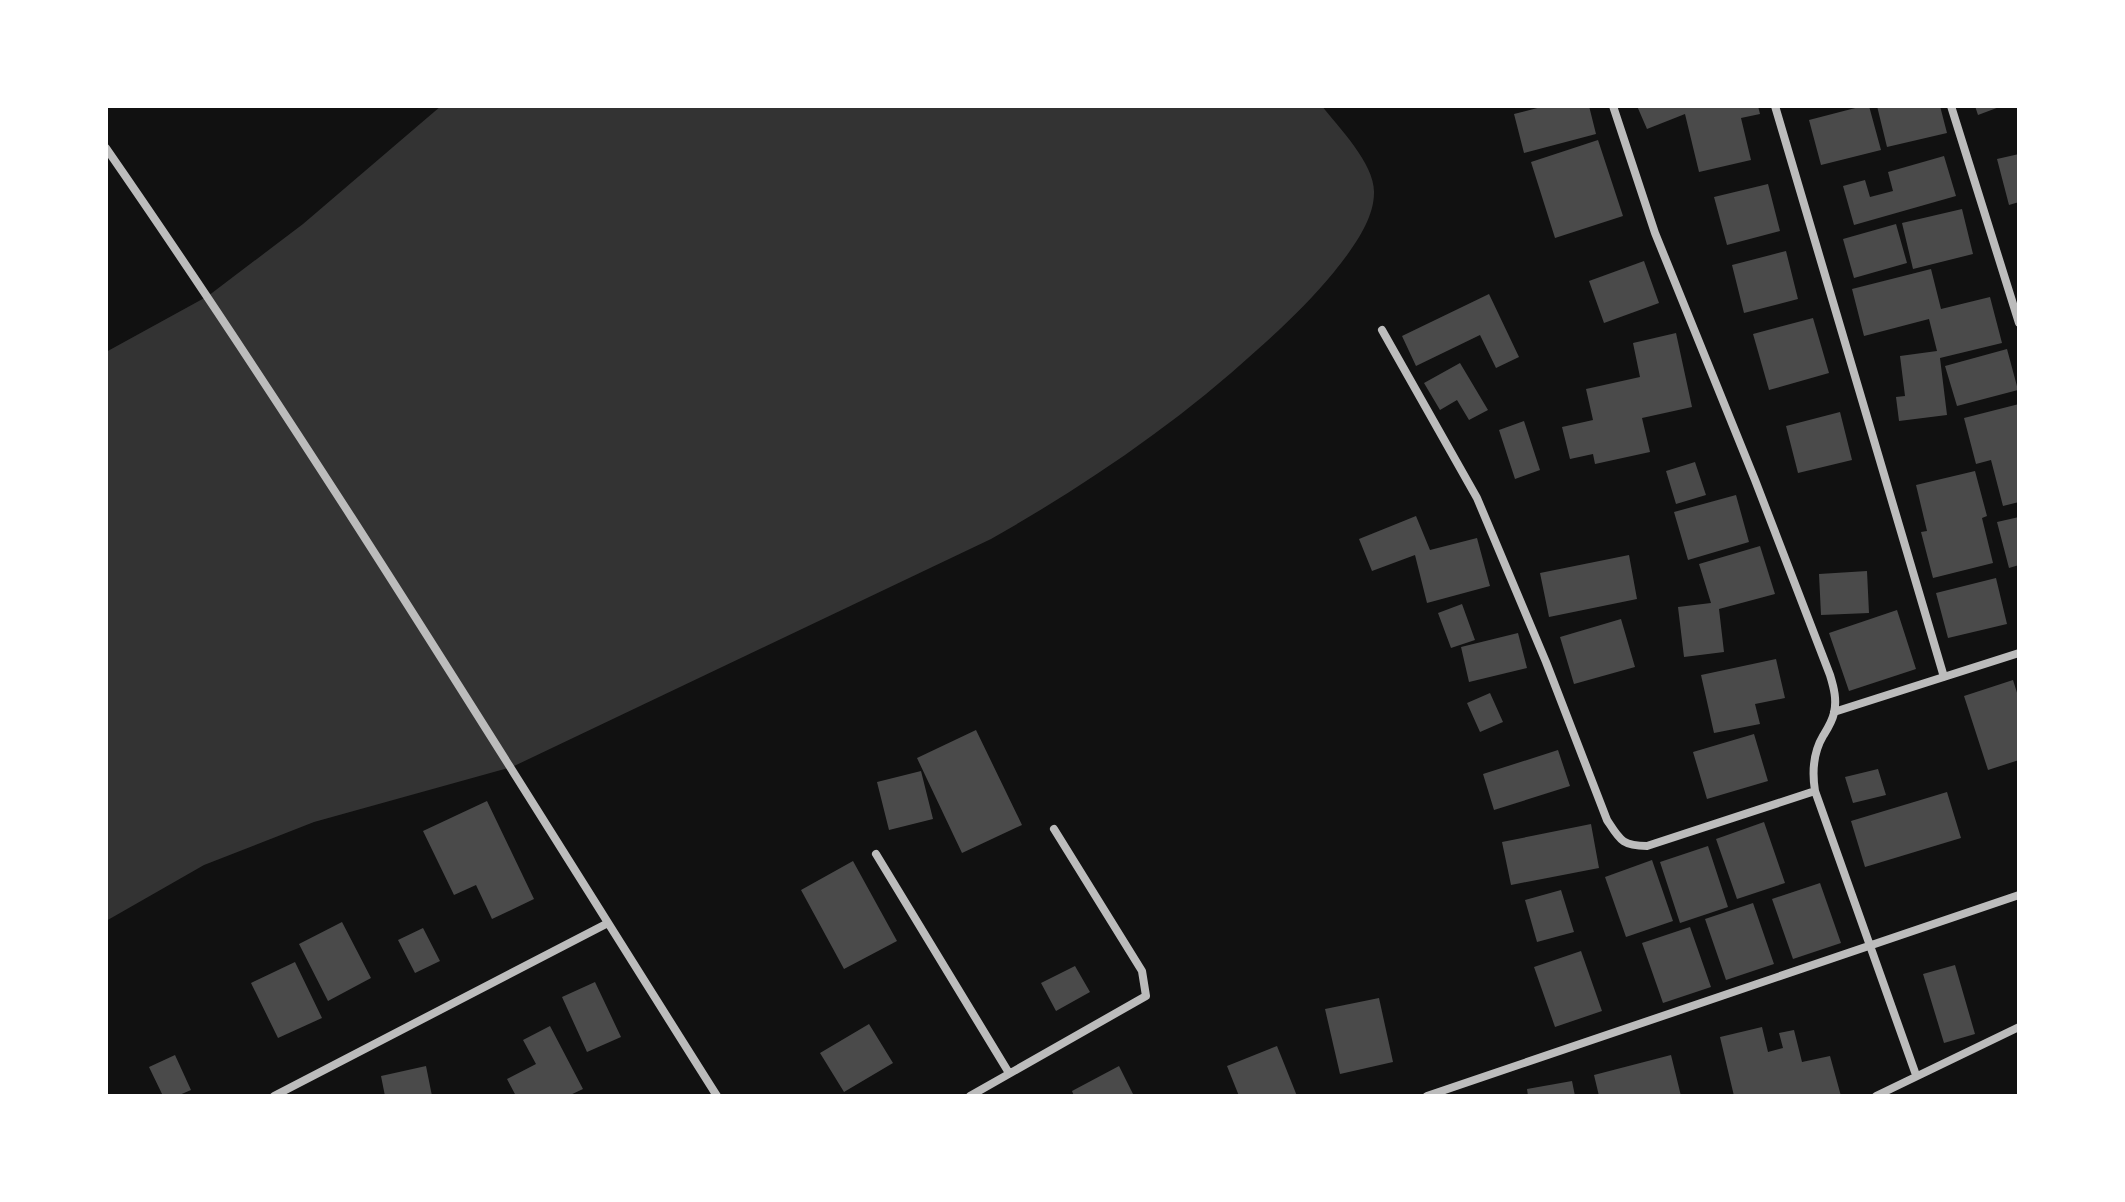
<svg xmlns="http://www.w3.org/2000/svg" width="2125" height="1202" font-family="'Asap Condensed',sans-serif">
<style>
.water{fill:#333}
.building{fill:#4a4a4a}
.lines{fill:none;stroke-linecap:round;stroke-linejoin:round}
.minor{stroke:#bcbcbc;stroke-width:8}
</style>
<rect width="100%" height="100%" fill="#111"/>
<!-- water -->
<path class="water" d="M441,106H1322C1339,128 1375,164 1374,193C1374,221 1350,252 1334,272C1310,301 1285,325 1257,350C1176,424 1086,485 991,539L512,767L314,822L204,865L106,921V352L208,296L303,224Z"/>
<!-- building -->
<path class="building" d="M1545,106H1589L1596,134L1524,153L1514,114Z
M1637,106H1758L1760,114L1741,118L1751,160L1699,172L1685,114L1647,129Z
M1863,106H1869L1881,150L1821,165L1809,120Z
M1877,106H1940L1947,133L1887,147Z
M1975,106H2002L1978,115Z
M1598,140L1623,216L1555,238L1531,162Z
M2019,154V202L2009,205L1997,159Z
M1944,156L1956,196L1854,225L1843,186L1865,180L1870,197L1893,191L1888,172Z
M1768,184L1780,231L1727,245L1714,197Z
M1962,209L1973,254L1913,269L1902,223Z
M1896,224L1907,263L1854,278L1843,239Z
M1786,251L1798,299L1744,313L1732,265Z
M1644,261L1659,303L1604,323L1589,281Z
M1931,269L1941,309L1990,297L2002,343L1940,358L1947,415L1899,421L1896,397L1905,396L1900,356L1937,351L1929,319L1864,336L1852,289Z
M1489,294L1519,357L1496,368L1480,335L1416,366L1402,336Z
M1813,318L1829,373L1769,390L1753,334Z
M1676,333L1692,407L1642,418L1650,452L1595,464L1593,454L1570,459L1562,427L1593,420L1586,389L1640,377L1633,343Z
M2007,349L2018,390L1957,406L1945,366Z
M1460,363L1488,410L1469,420L1457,400L1440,410L1424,383Z
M2019,404V502L2003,506L1991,460L1976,464L1964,418Z
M1840,412L1852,460L1798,473L1786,426Z
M1524,421L1540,470L1515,479L1499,430Z
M1695,462L1706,495L1676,504L1666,471Z
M1975,471L1987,516L1982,518L1993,563L1933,578L1921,532L1927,531L1916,485Z
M1736,495L1749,542L1688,560L1674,512Z
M1416,516L1430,550L1477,538L1490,586L1427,603L1415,555L1372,571L1359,539Z
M2019,517V565L2009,568L1997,522Z
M1760,546L1775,594L1719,609L1724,652L1684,657L1678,607L1711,603L1699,564Z
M1629,555L1637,599L1549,617L1540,573Z
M1867,571L1869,613L1821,615L1819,574Z
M1996,578L2007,624L1948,638L1936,593Z
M1462,604L1475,640L1451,648L1438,613Z
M1897,610L1916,669L1849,691L1829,633Z
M1621,619L1635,667L1574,684L1560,637Z
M1518,633L1527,668L1469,682L1461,647Z
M1776,659L1785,698L1755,704L1760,724L1714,733L1701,675Z
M2013,680L2019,699V760L1988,770L1964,696Z
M1490,693L1503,722L1480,732L1467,703Z
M976,730L1022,825L962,853L917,758Z
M1754,734L1768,781L1707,799L1693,752Z
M1558,750L1570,786L1494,810L1483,774Z
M1878,769L1886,795L1853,803L1845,777Z
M921,771L933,819L889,830L877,782Z
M1947,792L1961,838L1865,867L1851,821Z
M487,801L534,899L492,919L476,885L454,895L423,831Z
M1764,822L1785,883L1737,899L1716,839Z
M1591,824L1599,868L1511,885L1502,842Z
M1708,846L1728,907L1680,923L1660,862Z
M1652,860L1673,921L1626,937L1605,877Z
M853,861L897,941L844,969L801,890Z
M1820,883L1841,943L1793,959L1772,899Z
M1561,890L1574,932L1537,942L1525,900Z
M1753,903L1774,964L1726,980L1705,919Z
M342,922L371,978L328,1001L299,944Z
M1690,927L1711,987L1663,1003L1642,943Z
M423,928L440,961L415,973L398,940Z
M1581,951L1602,1011L1555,1027L1534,967Z
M295,962L322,1018L278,1038L251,983Z
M1955,965L1975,1034L1944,1043L1923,974Z
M1075,966L1090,992L1056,1011L1041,983Z
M595,982L621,1037L587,1052L562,997Z
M1379,998L1393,1062L1340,1074L1325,1009Z
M869,1024L893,1063L844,1092L820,1053Z
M550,1026L583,1089L568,1096H516L507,1079L536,1064L523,1040Z
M1762,1027L1768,1052L1783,1048L1779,1033L1794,1030L1802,1062L1830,1056L1841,1096H1734L1720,1037Z
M1277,1046L1297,1096H1239L1227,1066Z
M175,1055L191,1090L177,1096H163L149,1067Z
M1671,1055L1681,1096H1599L1594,1075Z
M426,1066L432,1096H385L381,1076Z
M1119,1066L1134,1096H1074L1072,1091Z
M1572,1081L1575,1096H1528L1527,1089Z"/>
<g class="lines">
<!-- minor -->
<path class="minor" d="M1613,106L1655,233L1755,480L1830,675C1834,688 1837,700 1834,713C1832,722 1828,728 1823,736C1813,753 1812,772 1815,791L1916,1075
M1775,106L1944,677
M1951,106L2019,323
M106,148C320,457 516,778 717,1096
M1382,330L1477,498L1546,662L1607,820C1620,840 1622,846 1647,846L1815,791
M1834,712L2019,653
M876,854L1009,1073
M274,1096L608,923
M970,1096L1146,996L1142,971L1054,829
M1427,1096L2019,895
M1876,1096L2019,1027"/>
</g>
<!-- border -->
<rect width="2125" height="1202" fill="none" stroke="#ffffff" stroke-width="216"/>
</svg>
